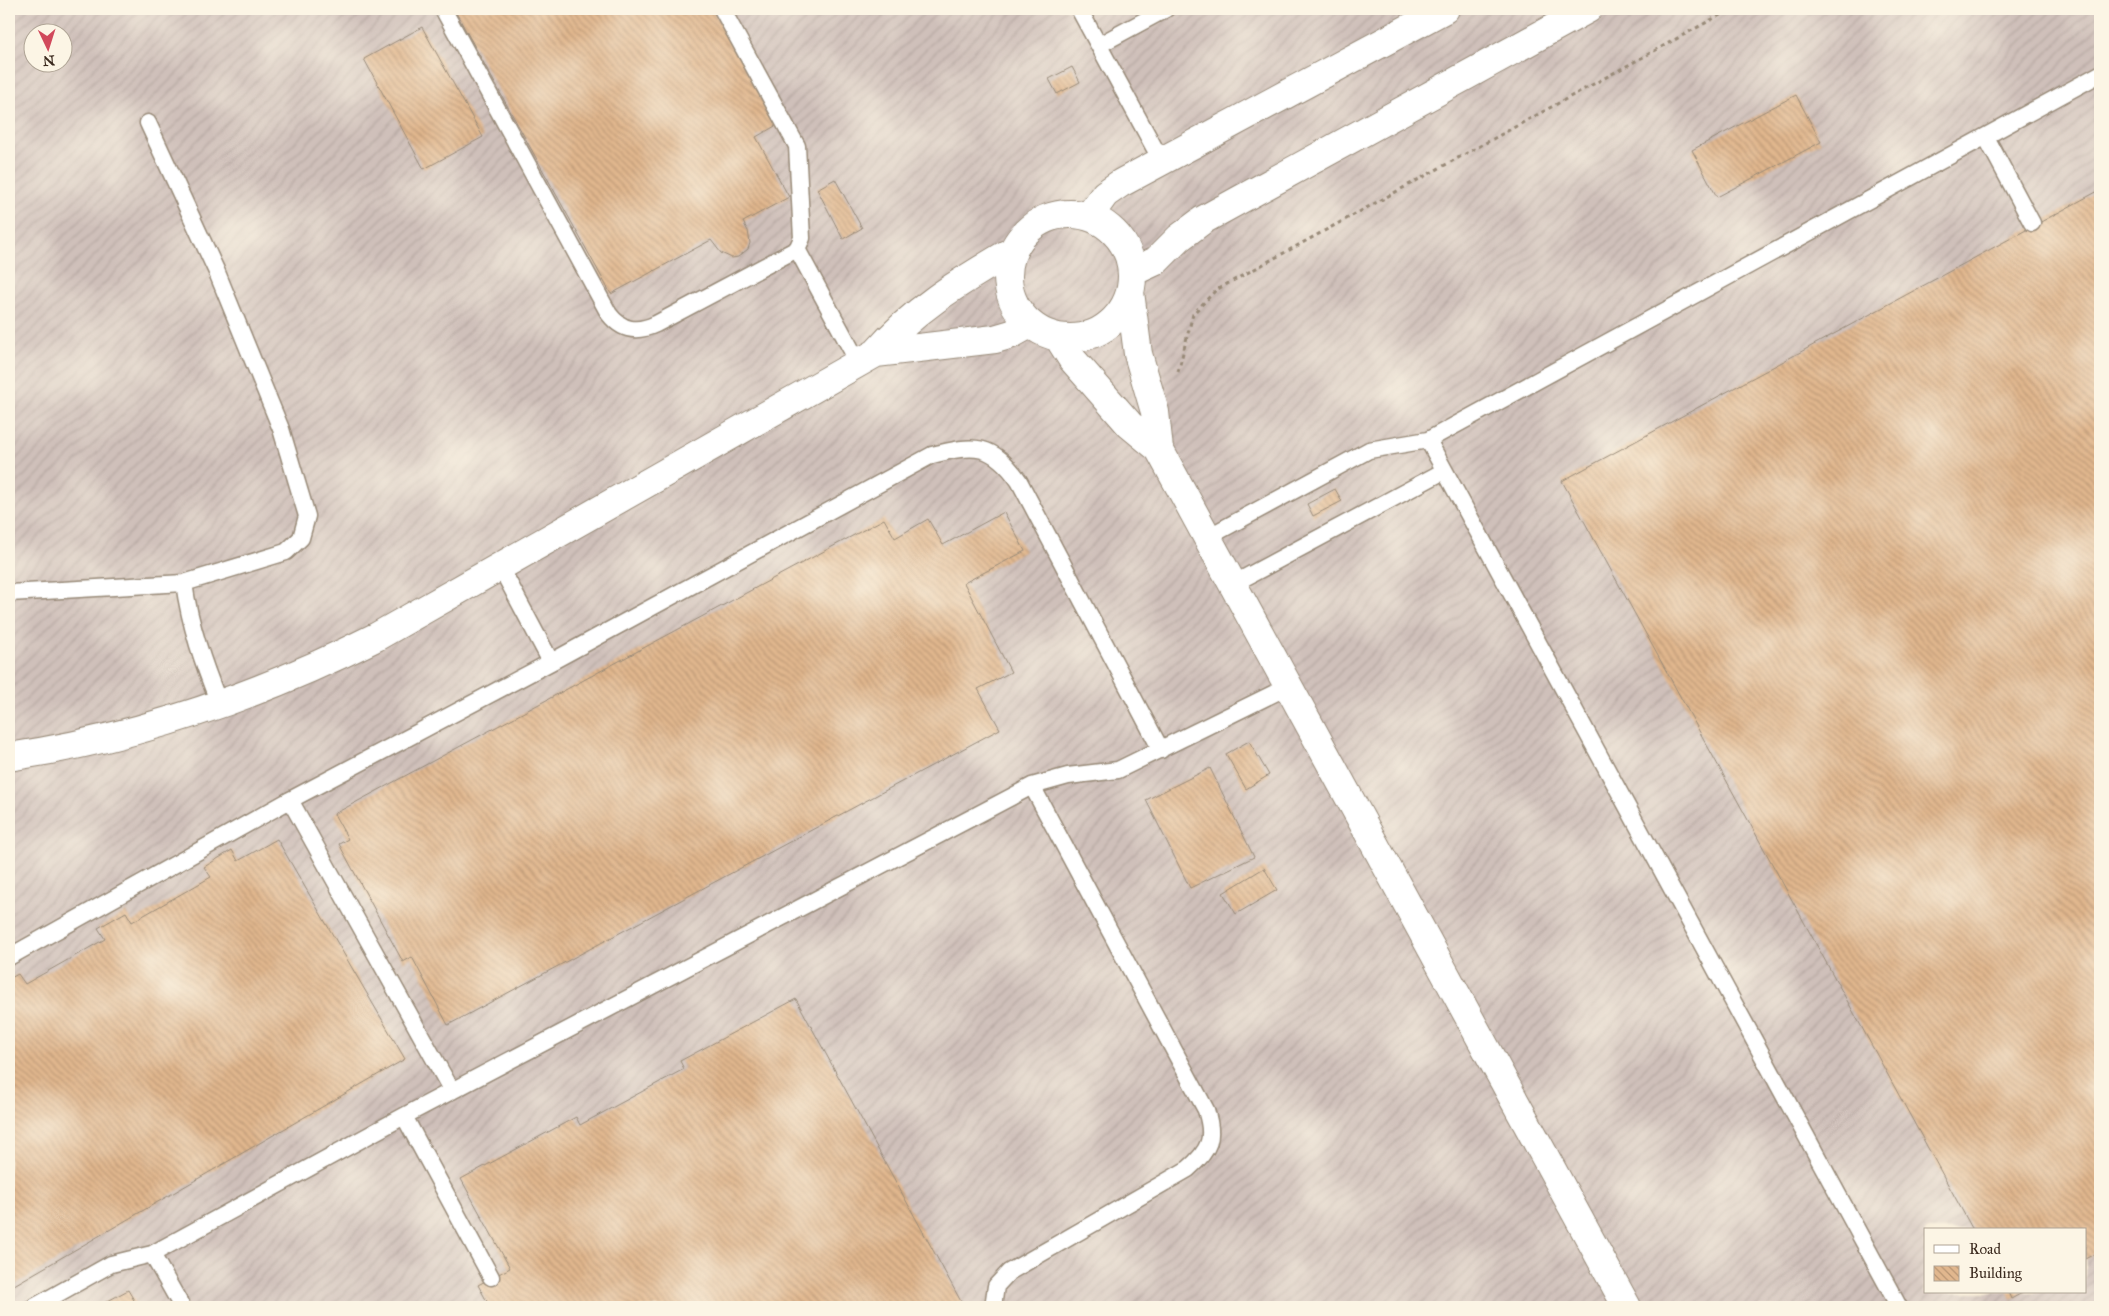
<svg xmlns="http://www.w3.org/2000/svg" width="2109" height="1316" font-family="'IM FELL Great Primer',serif">
<style>
.industrial{fill:url(#industrial-furrows);fill-rule:evenodd}
.building{fill:url(#building-back-hatch)}
.lines{fill:none;stroke-linecap:round;stroke-linejoin:round}
.lane-casing{stroke:#988a78;stroke-width:19}
.street-casing{stroke:#988a78;stroke-width:30}
.path{stroke:#988a78;stroke-width:3;stroke-dasharray:4 4;stroke-linecap:butt}
.lane{stroke:#fff;stroke-width:16}
.street{stroke:#fff;stroke-width:28}
</style>
<defs>
<pattern id="industrial-furrows" width="10" height="10" patternUnits="userSpaceOnUse" patternTransform="scale(1.25)"><rect width="10" height="10" fill="#cfc0ba"/><path d="M-1 1l2-2M0 10L10 0M9 11l2-2" fill="none" stroke="#b3a59f"/></pattern>
<pattern id="building-back-hatch" width="6" height="6" patternUnits="userSpaceOnUse" patternTransform="scale(1.25)"><rect width="6" height="6" fill="#e1b78e"/><path d="M-1 5l2 2M0 0l6 6M5-1l2 2" fill="none" stroke="#b89573"/></pattern>
</defs>
<rect width="100%" height="100%" fill="#fcf5e5"/>
<filter id="ink" filterUnits="userSpaceOnUse"><feTurbulence type="fractalNoise" baseFrequency=".02" numOctaves="2"/><feDisplacementMap in="SourceGraphic" scale="10" xChannelSelector="R" yChannelSelector="G"/><feConvolveMatrix kernelMatrix="1 2 1 2 8 2 1 2 1" color-interpolation-filters="sRGB"/></filter>
<filter id="wash" filterUnits="userSpaceOnUse"><feTurbulence type="fractalNoise" baseFrequency=".0096" numOctaves="4" result="noise"/><feDisplacementMap in="SourceGraphic" scale="20" xChannelSelector="R" yChannelSelector="G"/><feGaussianBlur stdDeviation="1.12" result="paint"/><feColorMatrix in="noise" values="0 0 0 0 0 0 0 0 0 0 0 0 0 0 0 0 0 1.4 0 .05"/><feComposite in="paint" operator="in"/></filter>
<g filter="url(#wash)">
<rect width="100%" height="100%" fill="#f6e9d1"/>
<!-- industrial -->
<path class="industrial" d="M9,9H2100V1307H9ZM32,32H62V62H32ZM1925,1230H2085V1292H1925Z"/>
<g id="blocks">
<!-- building -->
<path class="building" d="M454,9H713L777,125L756,137L789,197L743,222L748,231L750,243L748,249L738,257L732,258L721,253L711,240L611,294Z
M422,27L483,137L424,169L364,59Z
M1072,67L1080,82L1057,94L1049,79Z
M1796,95L1821,142L1717,197L1692,150Z
M835,179L862,228L843,239L817,189Z
M2100,190V1251L2085,1259V1230H1973L1562,481Z
M1335,489L1342,501L1313,516L1307,504Z
M1004,512L1025,551L964,583L1011,672L978,689L1000,729L448,1025L412,957L403,962L339,844L348,839L334,814L884,519L895,538L928,519L943,545Z
M1249,741L1269,775L1246,789L1226,754Z
M1210,768L1254,857L1190,888L1146,800Z
M277,839L405,1059L9,1288V979L18,974L25,984L105,939L98,928L126,912L132,922L211,877L204,867L232,850L238,861Z
M1264,868L1277,890L1236,914L1223,893Z
M796,999L964,1307H531L530,1305L525,1307H490L478,1285L510,1268L461,1179L576,1117L580,1125L684,1069L680,1061Z
M128,1290L138,1307H97Z
M2008,1292H2024L2011,1299Z"/>
</g>
</g>
<g filter="url(#ink)">
<use href="#blocks" fill-opacity="0" stroke="#988a78" stroke-width="1"/>
<g class="lines">
<defs>
<path id="lane" d="M443,9L609,314C622,331 637,333 656,324L797,249L802,238L797,146L722,9
M1079,9L1162,162
M1099,45L1166,9
M148,123L216,270L281,429L307,516L301,538L286,552L184,583C190,626 203,663 219,703
M1986,137L2032,223
M797,249L858,362
M1208,537L1369,450L1428,440
M500,566L551,662
M1233,584L1444,471
M9,593L184,583
M290,800L452,1091
M9,957L290,800L551,662L932,455C975,444 992,443 1019,481L1161,750
M404,1116L491,1277
M152,1254L182,1307
M34,1307L111,1264L152,1254L404,1116L1032,786L1068,776L1118,770L1289,686
M993,1307L996,1286L1009,1272L1188,1169C1210,1150 1215,1138 1206,1110L1032,786
M1899,1307L1428,440L2100,74"/>
<path id="street" d="M1008 276a62 62 0 1 1 124 0a62 62 0 1 1-124 0Z
M1089,216L1105,194L1121,183L1445,9
M1132,272L1156,261L1179,238L1203,220L1588,9
M1130,292L1138,354L1155,412L1159,449
M1058,337L1072,359L1130,425L1159,449L1627,1307
M876,353C916,307 960,282 1012,251
M9,757C136,738 261,695 376,637L876,353L995,339L1012,334L1030,324"/>
</defs>
<!-- lane casing -->
<use href="#lane" class="lane-casing"/>
<!-- street casing -->
<use href="#street" class="street-casing"/>
<!-- path -->
<path class="path" d="M1178,372L1193,314L1216,290L1731,9"/>
<!-- lane -->
<use href="#lane" class="lane"/>
<!-- street -->
<use href="#street" class="street"/>
</g>
</g>
<!-- margin -->
<rect width="2109" height="1316" fill="none" stroke="#fcf5e5" stroke-width="30"/>
<!-- legend -->
<rect x="1924" y="1228" width="162" height="65" fill="#fcf5e5" stroke="#afa495"/>
<rect x="1934" y="1245" width="25" height="8" fill="#ffffff" stroke="#afa495"/>
<text x="1969" y="1254" font-size="15" fill="#3b2a1e">Road</text>
<rect x="1934" y="1266" width="25" height="15" fill="url(#building-back-hatch)" stroke="#afa495"/>
<text x="1969" y="1278" font-size="15" fill="#3b2a1e">Building</text>
<!-- north arrow -->
<g transform="translate(48 48) rotate(176)"><circle r="24" fill="#fcf5e5" stroke="#afa495"/>
<path d="M0-4L9 19L0 12L-9 19Z" fill="#d1495b"/>
<text y="-8" font-size="14" font-weight="bold" text-anchor="middle" fill="#3b2a1e">N</text>
</g>
</svg>
